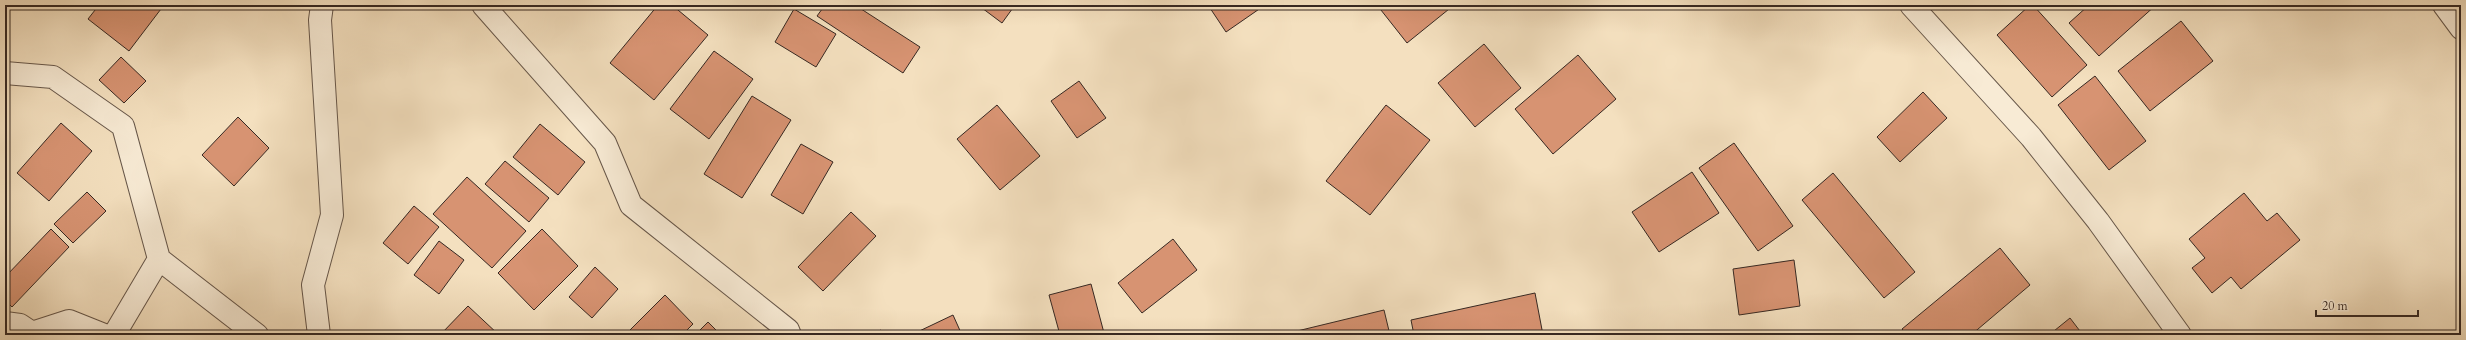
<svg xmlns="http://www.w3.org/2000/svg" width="2466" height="340" font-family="Cardo,serif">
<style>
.building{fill:#d79372;stroke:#362822}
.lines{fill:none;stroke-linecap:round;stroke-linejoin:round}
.minor-casing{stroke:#665649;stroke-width:24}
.minor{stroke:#f8ebd5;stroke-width:22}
</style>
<rect width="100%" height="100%" fill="#f4e0bf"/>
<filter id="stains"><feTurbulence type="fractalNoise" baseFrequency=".005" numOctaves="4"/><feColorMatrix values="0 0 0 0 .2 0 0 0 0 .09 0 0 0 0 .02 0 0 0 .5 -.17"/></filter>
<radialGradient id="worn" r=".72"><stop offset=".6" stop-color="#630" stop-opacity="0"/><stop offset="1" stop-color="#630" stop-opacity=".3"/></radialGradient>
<!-- building -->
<path class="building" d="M99,5H164L129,51L88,19Z
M658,5H672L708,35L654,100L610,63Z
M825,5H855L920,47L903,73L817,16Z
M978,5H1015L1002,23Z
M1208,5H1265L1226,32Z
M1377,5H1454L1407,43Z
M2030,5H2033L2087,65L2052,97L1997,35Z
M2089,5H2156L2099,56L2069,23Z
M794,9L836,34L816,67L775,42Z
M2181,21L2213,61L2150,111L2118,71Z
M1484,44L1521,88L1475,127L1438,83Z
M714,51L753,79L709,139L670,109Z
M1578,55L1616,99L1553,154L1515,109Z
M121,57L146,81L124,103L99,80Z
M2095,76L2146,141L2109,170L2058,105Z
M1079,81L1106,118L1077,138L1051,101Z
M1923,92L1947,118L1900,162L1877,137Z
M752,96L791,120L742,198L704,174Z
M997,105L1040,156L1000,190L957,139Z
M1386,105L1430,140L1370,215L1326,181Z
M238,117L269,148L234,186L202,155Z
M61,123L92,151L49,201L17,173Z
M540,124L585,162L558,195L513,157Z
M1734,143L1793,226L1758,251L1699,168Z
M801,144L833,162L803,214L771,195Z
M505,161L549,198L529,222L485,184Z
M1692,172L1719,213L1659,252L1632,212Z
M1833,173L1915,272L1884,298L1802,200Z
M467,177L526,231L492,268L433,214Z
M87,192L106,211L73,243L54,224Z
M2244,193L2267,221L2277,213L2300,240L2241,289L2231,277L2212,293L2192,268L2205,258L2189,239Z
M414,206L439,227L408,264L383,243Z
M851,212L876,236L823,291L798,267Z
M51,229L69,247L12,307L5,300V277Z
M542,229L578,266L534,310L498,273Z
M1173,239L1197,270L1142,313L1118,283Z
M439,241L464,260L439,294L414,275Z
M2000,248L2030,285L1971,335H1907L1902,329Z
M1794,260L1800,306L1739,315L1733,269Z
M595,267L618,289L592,318L569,297Z
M1091,284L1104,333L1096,335H1060L1049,295Z
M1535,293L1543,335H1414L1411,320Z
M665,295L693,324L682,335H625Z
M468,306L499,335H440Z
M1384,310L1390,335H1293V332Z
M953,315L962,335H911Z
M2070,318L2083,335H2049Z
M708,322L721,335H695Z
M881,330L883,335H869Z
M1137,331L1138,335H1124Z"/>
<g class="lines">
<defs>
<path id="minor" d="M483,5L605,143L631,205L788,330L790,335
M1911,5L2031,137L2098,221L2180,335
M2444,5L2461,28
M5,73L53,77L123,126L159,259L257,335
M5,323L20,325L32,333L69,321L104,335
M114,335L159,259
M319,335L313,285L332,215L320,20L322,5"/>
</defs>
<!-- minor casing -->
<use href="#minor" class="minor-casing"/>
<!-- minor -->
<use href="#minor" class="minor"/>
</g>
<!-- margin -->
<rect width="2466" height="340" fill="none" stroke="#f4e0bf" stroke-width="20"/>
<rect x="6" y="6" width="2454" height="328" fill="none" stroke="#362822" stroke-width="2"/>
<rect x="10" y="10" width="2446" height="320" fill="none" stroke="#362822"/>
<!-- scale -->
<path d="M2316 310v6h102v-6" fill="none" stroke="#362822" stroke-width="2"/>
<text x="2322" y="310" font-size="12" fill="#362822" stroke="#f8ebd5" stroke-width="3" paint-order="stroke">20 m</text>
<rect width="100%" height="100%" filter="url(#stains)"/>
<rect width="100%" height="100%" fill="url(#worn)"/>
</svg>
